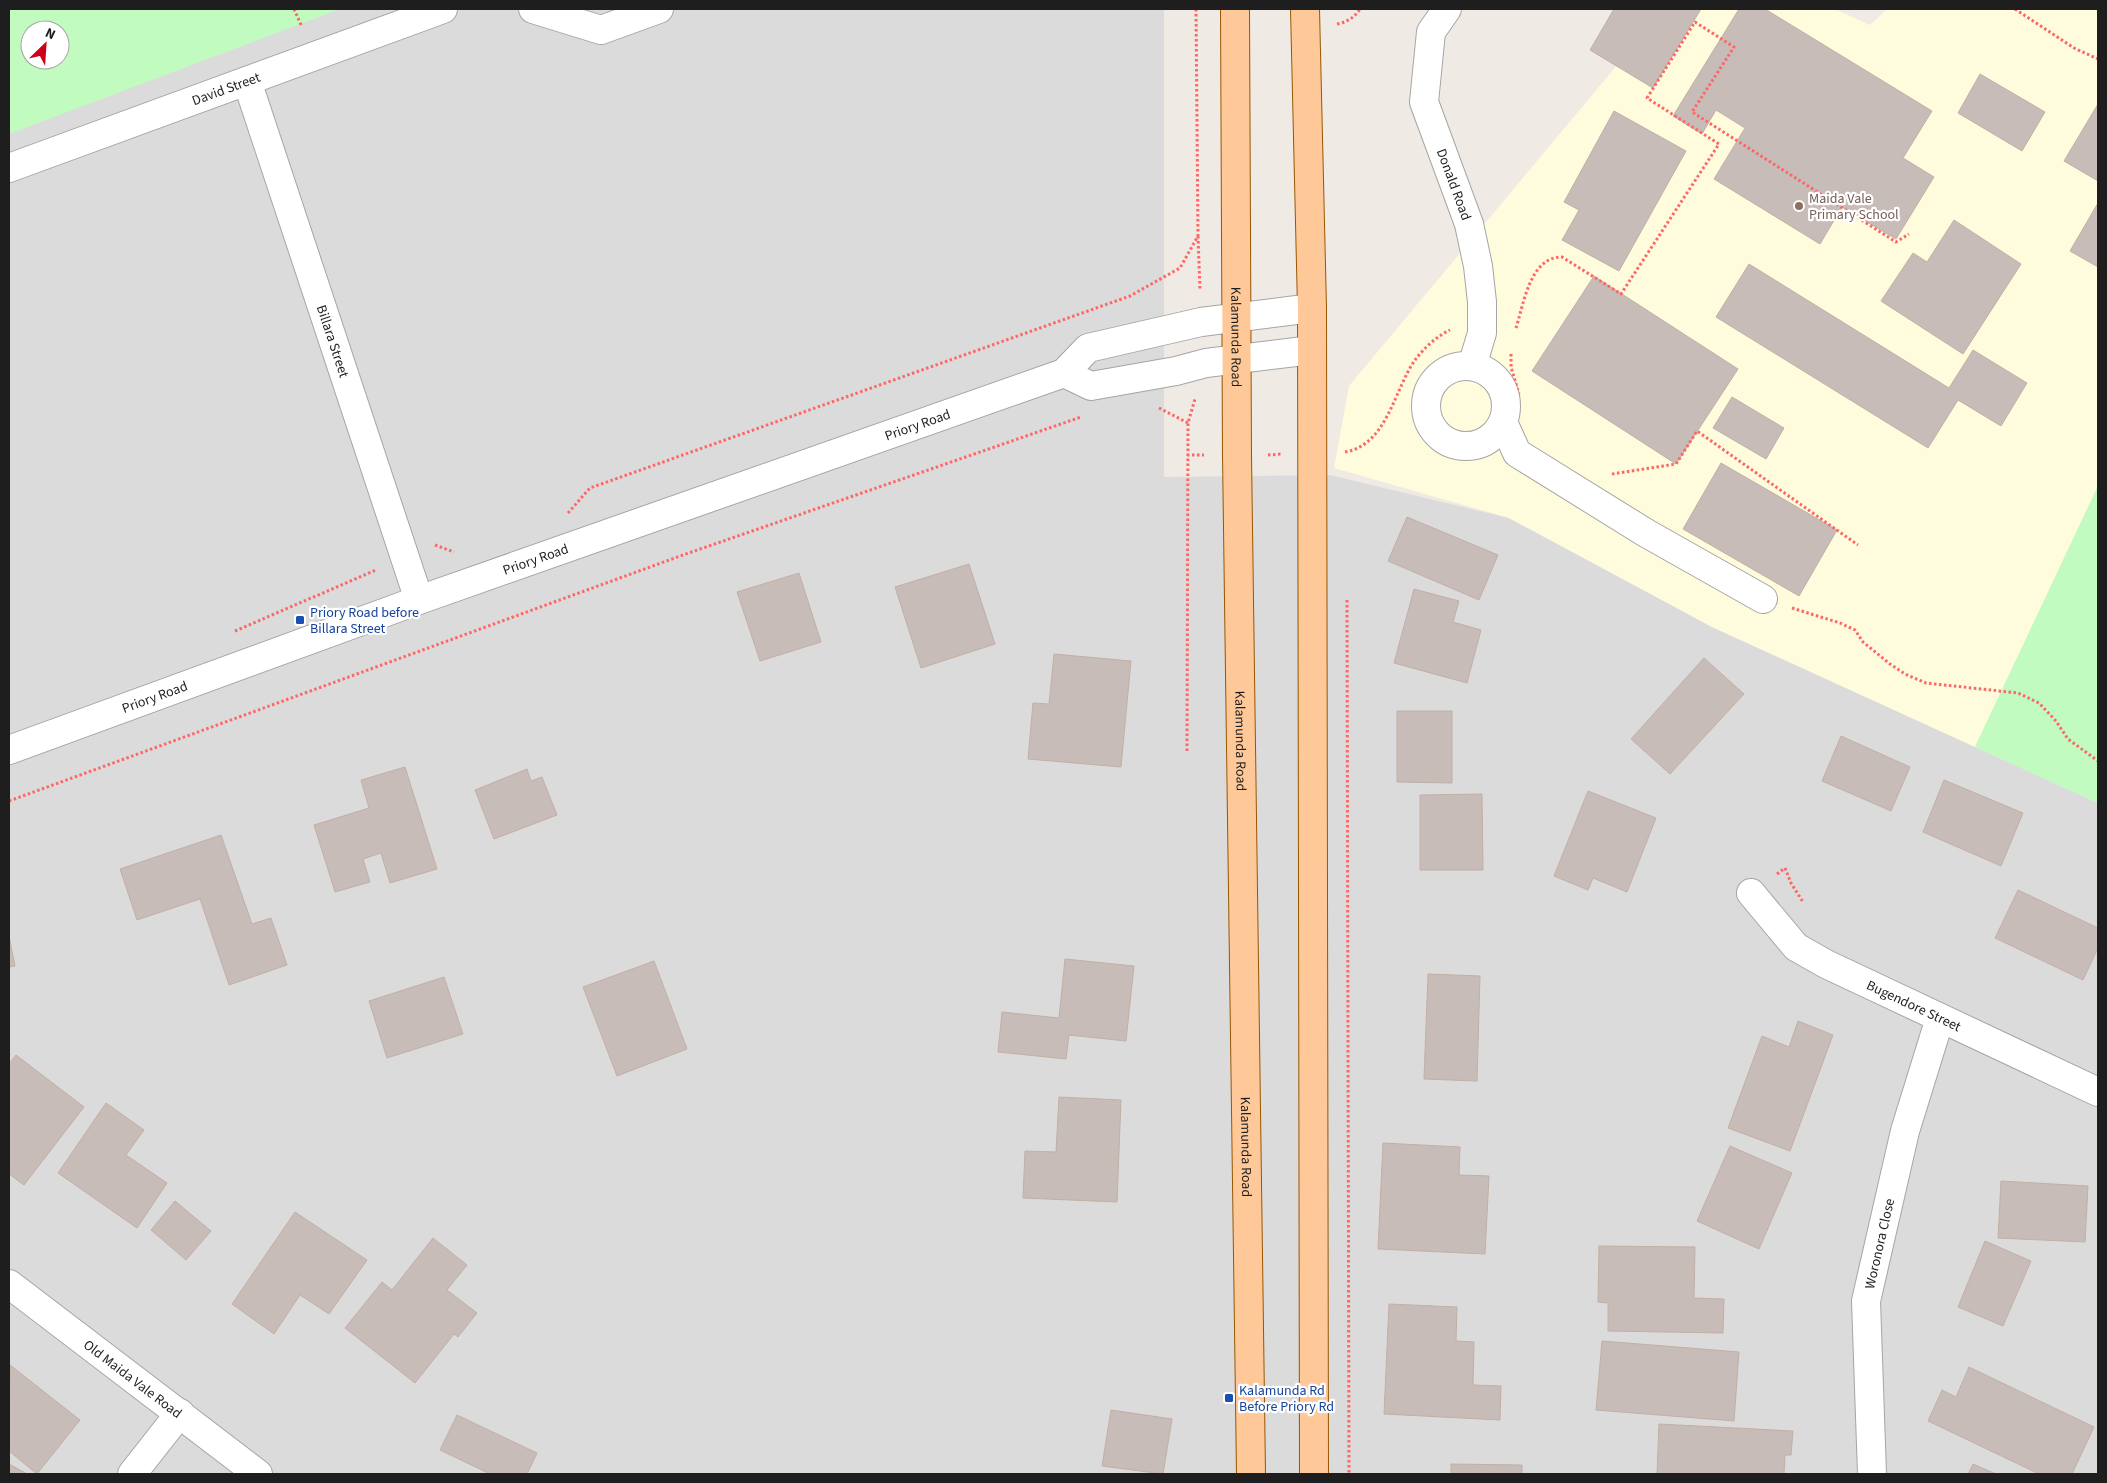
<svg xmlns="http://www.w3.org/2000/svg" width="2107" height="1483" font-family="'Source Sans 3',sans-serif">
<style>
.residential{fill:#dcdbdb;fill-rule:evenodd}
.education{fill:#fffbdd}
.park{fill:#c1fbbf;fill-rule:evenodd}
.building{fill:#c7bcb7;stroke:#c2afa6}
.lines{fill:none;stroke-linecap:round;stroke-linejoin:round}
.minor-casing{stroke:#a5a5a5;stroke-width:30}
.tertiary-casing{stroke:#a5a5a5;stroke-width:30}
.primary-casing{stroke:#985600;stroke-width:30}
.path{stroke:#f66;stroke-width:3;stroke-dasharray:2.5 2.5;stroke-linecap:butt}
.minor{stroke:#fff;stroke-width:28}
.tertiary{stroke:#fff;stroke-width:28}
.primary{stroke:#ffc899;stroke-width:28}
.education-dot{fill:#8d6e63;stroke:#fff;stroke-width:2}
.transit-dot{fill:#1a4fb4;stroke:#fff;stroke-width:2}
.labels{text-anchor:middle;stroke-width:4.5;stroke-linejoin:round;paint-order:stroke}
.street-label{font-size:14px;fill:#1e1e1e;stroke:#fff}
.education-label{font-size:14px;fill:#785e54;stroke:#fff;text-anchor:start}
.transit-label{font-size:14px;fill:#164399;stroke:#fff;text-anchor:start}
</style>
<rect width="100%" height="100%" fill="#f0eae4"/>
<!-- residential -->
<path class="residential" d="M9,9H1164V477L1330,475L1509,518L1712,627L2098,803V1474H9ZM30,30H60V60H30Z"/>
<!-- education -->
<path class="education" d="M1664,9H1835L1870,25L1887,9H2098V486L1975,747L1712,627L1509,518L1334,468L1349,386Z"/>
<!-- park -->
<path class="park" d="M9,9H340L9,134ZM30,30H60V60H30Z
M2098,486V803L1975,747Z"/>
<!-- building -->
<path class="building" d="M1614,9H1701L1653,88L1590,50Z
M1739,9H1765L1932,111L1903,158L1934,177L1896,239L1842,207L1820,244L1714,179L1745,128L1716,110L1702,134L1673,116Z
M1980,74L2045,112L2022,151L1958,113Z
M2098,104V181L2064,161Z
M1614,111L1686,151L1619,271L1562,240L1579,210L1564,202Z
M2098,203V267L2070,251Z
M1954,220L2021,264L1963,354L1881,301L1913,253L1927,262Z
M1749,264L1949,388L1973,350L2027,383L2001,426L1958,400L1928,448L1716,317Z
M1594,276L1738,369L1676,464L1532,371Z
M1732,397L1784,428L1766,459L1713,428Z
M1721,463L1837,530L1799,596L1683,529Z
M1407,517L1498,555L1479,600L1388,561Z
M969,564L995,644L921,668L895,587Z
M799,573L821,642L760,661L737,592Z
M1414,589L1459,601L1453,622L1481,630L1467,683L1394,663Z
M1054,654L1131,661L1121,767L1028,759L1033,703L1049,704Z
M1704,658L1744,694L1670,774L1631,739Z
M1397,711H1452V783L1397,782Z
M1841,736L1910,767L1891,811L1822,781Z
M405,767L437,869L390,883L381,853L363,859L370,882L335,892L314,825L369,808L361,780Z
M527,769L531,781L542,777L557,815L494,839L475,790Z
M1944,780L2023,813L2001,866L1923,832Z
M1588,791L1656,818L1627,892L1593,878L1588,890L1554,876Z
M1482,794L1483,870H1420V795Z
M221,835L252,924L271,918L287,965L229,985L200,899L137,920L120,869Z
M2018,890L2098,928V948L2083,980L1995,938Z
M9,936L15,966L9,967Z
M1065,959L1134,966L1126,1041L1069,1035L1066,1059L998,1052L1002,1012L1059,1018Z
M654,961L687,1049L617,1076L583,987Z
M1428,974L1480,976L1477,1081L1424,1079Z
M444,977L463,1034L387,1058L369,1001Z
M1798,1021L1833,1035L1790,1151L1728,1128L1762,1036L1789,1047Z
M16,1055L84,1107L24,1185L9,1174V1064Z
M1059,1097L1121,1100L1117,1202L1023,1198L1025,1151L1056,1152Z
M106,1103L144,1130L126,1155L167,1183L137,1228L58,1173Z
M1383,1143L1460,1147L1459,1175L1489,1176L1485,1254L1378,1249Z
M1730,1146L1792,1173L1759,1249L1697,1221Z
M2001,1181L2088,1186L2085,1242L1998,1238Z
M175,1201L211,1231L186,1260L151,1230Z
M295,1212L367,1260L329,1314L300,1295L274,1334L232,1304Z
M433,1238L467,1265L447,1290L477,1313L458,1337L454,1334L415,1383L345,1328L382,1282L392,1290Z
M1985,1241L2031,1261L2003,1326L1958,1307Z
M1599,1246L1695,1247L1694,1298L1724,1299L1723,1333L1608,1331V1303L1598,1302Z
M1389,1304L1457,1307L1456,1341L1474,1342L1473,1385L1501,1386L1500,1420L1384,1414Z
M1602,1341L1739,1352L1734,1421L1596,1410Z
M10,1365L80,1420L37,1474L9,1451Z
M1969,1367L2094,1427L2072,1474H2039L1928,1421L1942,1390L1956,1397Z
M1111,1410L1172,1419L1163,1474L1102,1466Z
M457,1415L537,1453L527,1474H490L440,1450Z
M1659,1424L1793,1431L1791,1455H1785L1784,1474H1657Z
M9,1464L27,1474H9Z
M1451,1464L1522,1465V1474H1451Z
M1973,1464L1996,1474H1968Z"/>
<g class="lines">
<defs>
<g id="minor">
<path d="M533,9L601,30L659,9"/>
<path id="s1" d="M1447,9L1431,32L1424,102L1469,224L1478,266L1482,302V333L1472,366"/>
<path id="s2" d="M247,81L419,600"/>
<path id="s3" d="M9,168L443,9"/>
<circle cx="1466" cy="406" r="40"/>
<path d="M1503,422L1517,453L1646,533L1763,599"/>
<path id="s4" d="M1751,893L1796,947L1826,964L2098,1092"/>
<path id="s5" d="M9,1284L258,1474"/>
<path d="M132,1474L180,1413"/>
<path id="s6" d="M1872,1474L1866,1301L1905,1131L1940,1018"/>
</g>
<g id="tertiary">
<path d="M1064,373L1091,386L1176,371L1206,363L1312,350"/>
<path id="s7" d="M9,750L419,600L1064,373L1088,348L1201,322L1312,308"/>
</g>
<g id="primary">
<path id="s8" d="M1235,9L1237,455L1251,1474"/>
<path d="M1305,9L1312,308L1314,1474"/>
</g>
</defs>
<!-- minor casing -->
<use href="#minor" class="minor-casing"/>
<!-- tertiary casing -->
<use href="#tertiary" class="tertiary-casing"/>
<!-- primary casing -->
<use href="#primary" class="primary-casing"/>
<!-- path -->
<path class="path" d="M294,9L302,27
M2015,9L2074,48L2098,59
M1337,24C1347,22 1354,18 1360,9
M1198,236L1200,290
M1516,328C1524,303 1530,257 1562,257L1621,294L1719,144L1647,98L1695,22L1734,47L1692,112L1896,242L1909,234
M1511,354V367L1519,394
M1159,408L1188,423
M1345,452C1387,445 1394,390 1415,360C1424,348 1437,336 1450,330
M1187,455H1204
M1268,455L1282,454
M1612,474L1676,464L1697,431L1858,545
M568,513L590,488L1130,296L1180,268L1198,236L1196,9
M435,545L454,552
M1347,600L1349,1474
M1792,608L1840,623L1855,630L1863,642L1890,664L1905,674L1926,683L2018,693L2039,703L2056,721L2068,739L2098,761
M235,631L376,570
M1187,751L1188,423L1195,399
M9,801L683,555L1081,417
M1777,874L1785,868L1791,883L1803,902"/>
<!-- minor -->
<use href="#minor" class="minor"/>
<!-- tertiary -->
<use href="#tertiary" class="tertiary"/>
<!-- primary -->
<use href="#primary" class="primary"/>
</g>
<!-- markers -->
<circle class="education-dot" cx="1799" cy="206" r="5"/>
<g class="transit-dot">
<rect x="295" y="615" width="10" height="10" rx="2.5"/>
<rect x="1224" y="1393" width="10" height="10" rx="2.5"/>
</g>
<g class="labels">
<!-- street labels -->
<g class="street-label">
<text dy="5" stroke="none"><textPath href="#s3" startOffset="231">David Street</textPath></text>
<text dy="5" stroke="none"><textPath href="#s1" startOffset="186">Donald Road</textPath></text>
<text dy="5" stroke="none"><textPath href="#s8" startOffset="328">Kalamunda Road</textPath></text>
<text dy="5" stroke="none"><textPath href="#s2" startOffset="274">Billara Street</textPath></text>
<text dy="5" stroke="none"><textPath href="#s7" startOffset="965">Priory Road</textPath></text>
<text dy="5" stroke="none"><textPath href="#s7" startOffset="560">Priory Road</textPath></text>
<text dy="5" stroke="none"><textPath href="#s7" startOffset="155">Priory Road</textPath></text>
<text dy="5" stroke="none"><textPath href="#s8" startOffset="732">Kalamunda Road</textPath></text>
<text dy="5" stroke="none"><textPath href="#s4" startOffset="202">Bugendore Street</textPath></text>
<text dy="5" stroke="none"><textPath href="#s8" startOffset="1138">Kalamunda Road</textPath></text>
<text dy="5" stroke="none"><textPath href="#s6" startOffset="232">Woronora Close</textPath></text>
<text dy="5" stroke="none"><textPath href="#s5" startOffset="156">Old Maida Vale Road</textPath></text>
</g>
<!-- education labels -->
<g class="education-label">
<text x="1809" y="203">Maida Vale<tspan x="1809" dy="16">Primary School</tspan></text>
</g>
<!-- transit labels -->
<g class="transit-label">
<text x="310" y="617">Priory Road before<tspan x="310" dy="16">Billara Street</tspan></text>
<text x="1239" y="1395">Kalamunda Rd<tspan x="1239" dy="16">Before Priory Rd</tspan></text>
</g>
</g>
<!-- border -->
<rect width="2107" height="1483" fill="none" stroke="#1e1e1e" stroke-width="20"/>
<!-- north arrow -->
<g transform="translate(45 45) rotate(25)"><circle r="24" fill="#ffffff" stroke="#a5a5a5"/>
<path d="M0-4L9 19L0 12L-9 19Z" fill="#cc0016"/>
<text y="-8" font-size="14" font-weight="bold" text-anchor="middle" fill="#1e1e1e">N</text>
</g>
</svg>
